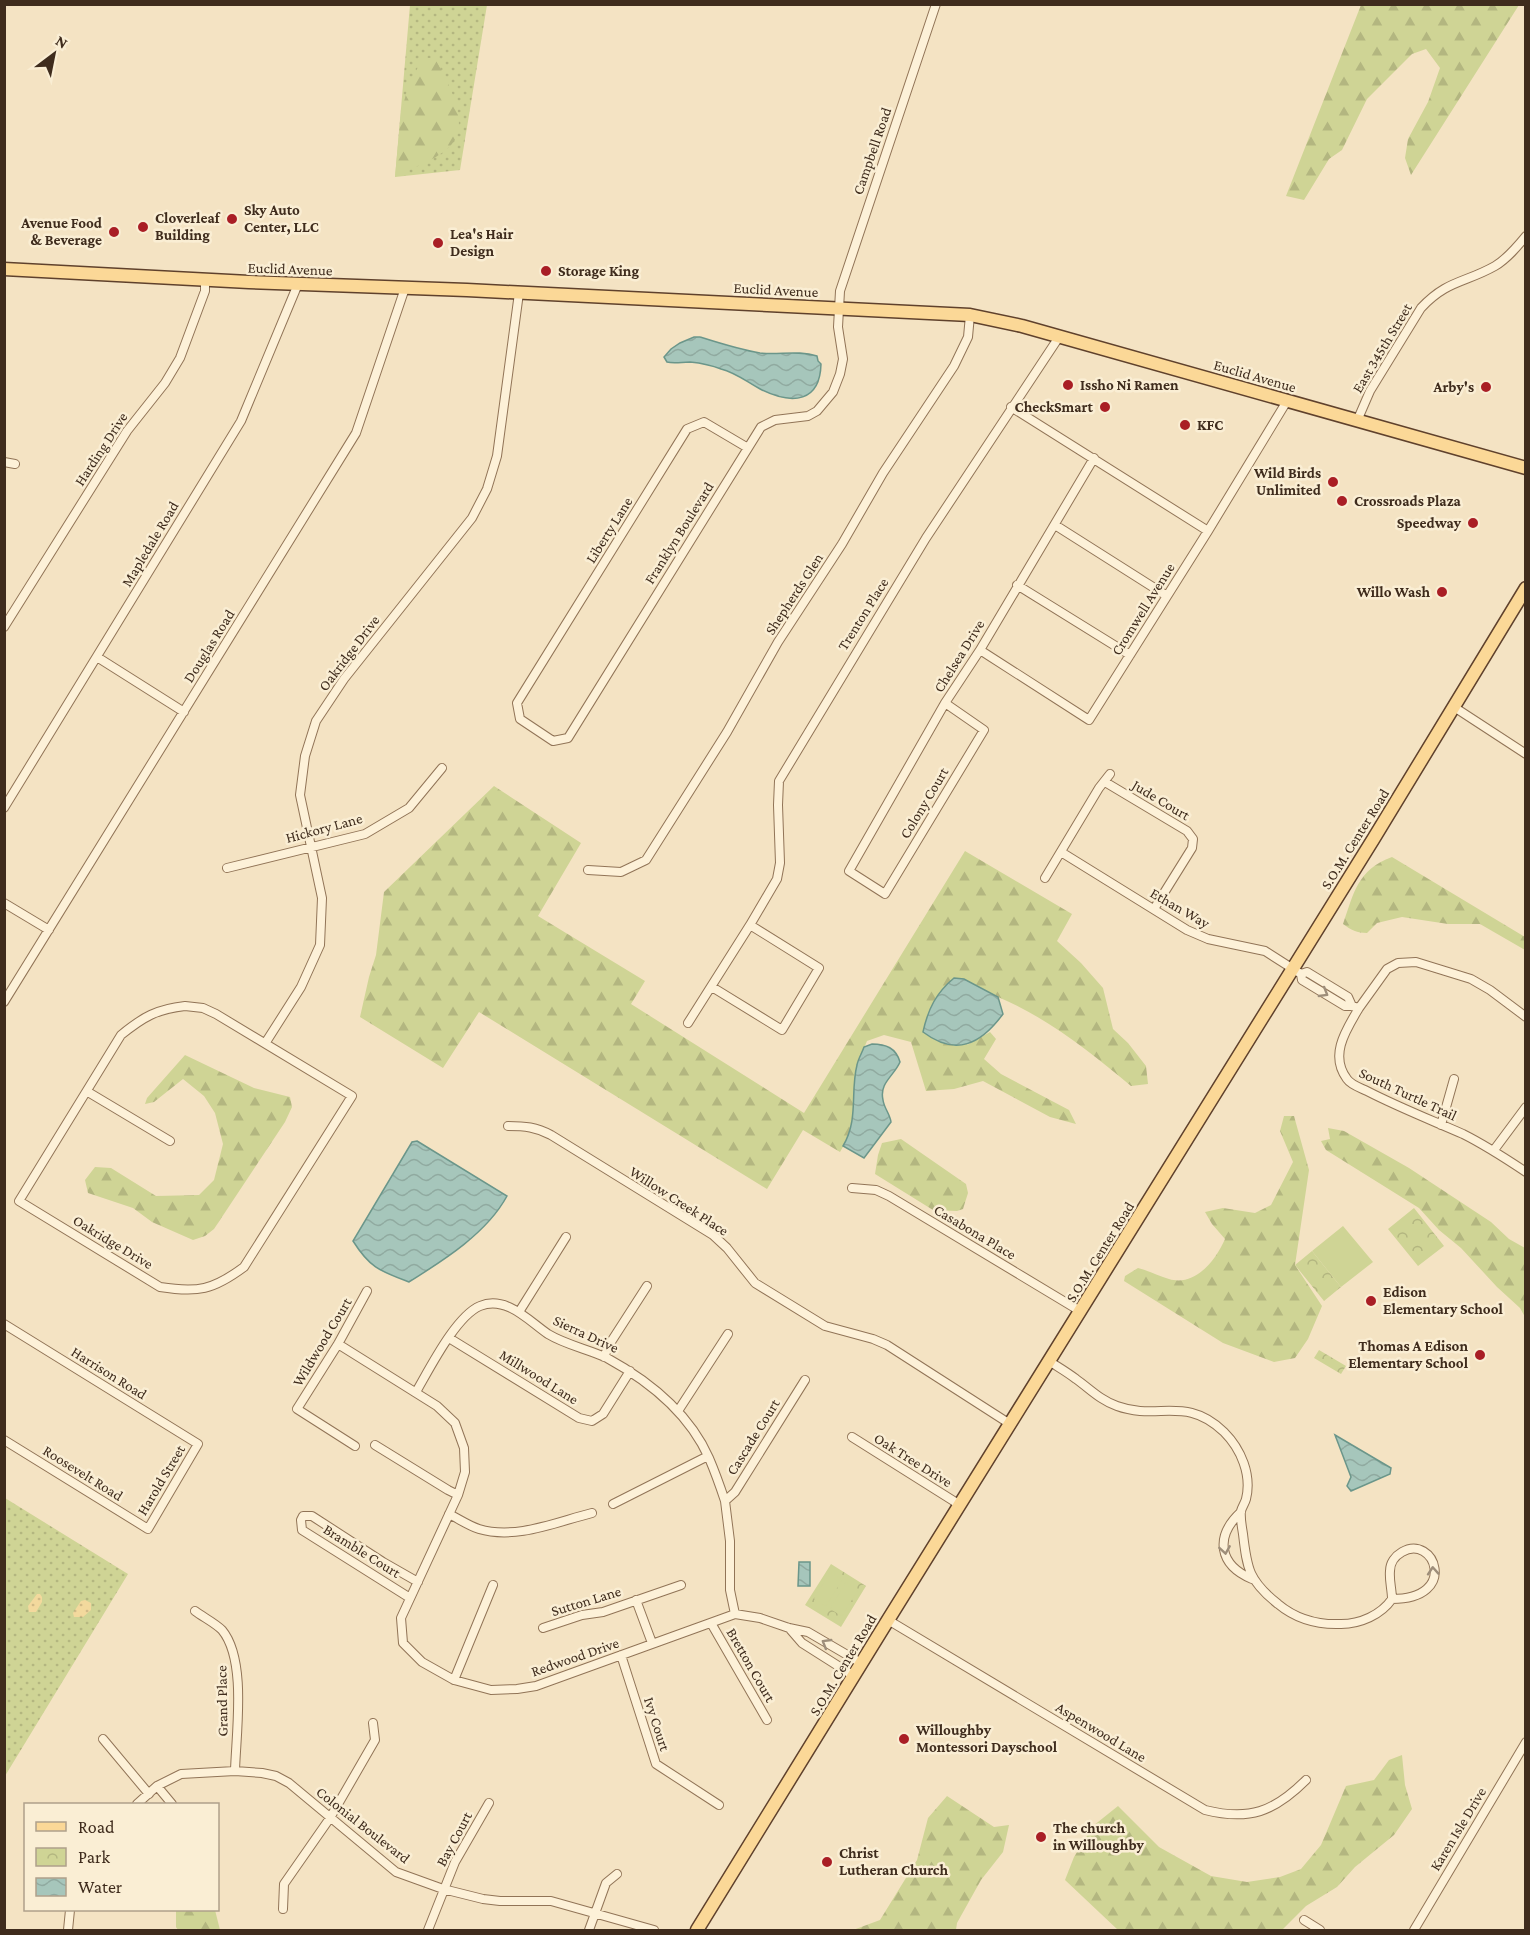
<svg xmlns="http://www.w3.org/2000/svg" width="1530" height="1935" font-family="'Crimson Pro',serif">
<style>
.grass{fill:url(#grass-dots)}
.forest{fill:url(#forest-firs)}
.sand{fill:url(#sand-dots)}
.park{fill:url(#park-crowns)}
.pitch{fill:#cfd495}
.water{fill:url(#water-waves);stroke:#6b968a;stroke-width:1.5}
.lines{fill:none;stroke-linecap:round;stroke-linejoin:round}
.minor-casing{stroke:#917457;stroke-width:10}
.primary-casing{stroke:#5f412c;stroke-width:15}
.minor{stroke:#fdf1d8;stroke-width:8}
.primary{stroke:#fbd897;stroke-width:12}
.oneway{stroke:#9e8e7a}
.poi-dot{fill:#a91e25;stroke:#faeed4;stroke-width:2}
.labels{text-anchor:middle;stroke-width:5;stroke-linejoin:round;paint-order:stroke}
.street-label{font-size:15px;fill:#3f2c1d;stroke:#faeed4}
.poi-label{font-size:15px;font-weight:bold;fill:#3f2c1d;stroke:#faeed4;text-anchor:start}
</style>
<defs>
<pattern id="grass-dots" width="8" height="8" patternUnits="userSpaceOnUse" patternTransform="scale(1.5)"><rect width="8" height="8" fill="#cfd495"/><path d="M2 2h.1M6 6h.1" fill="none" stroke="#b3b680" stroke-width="1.8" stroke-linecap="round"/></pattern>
<pattern id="forest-firs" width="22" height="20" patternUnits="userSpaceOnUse" patternTransform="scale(1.5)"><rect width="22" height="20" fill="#cfd495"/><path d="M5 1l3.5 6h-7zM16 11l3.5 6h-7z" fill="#b3b680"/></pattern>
<pattern id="sand-dots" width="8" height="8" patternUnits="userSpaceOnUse" patternTransform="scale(1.5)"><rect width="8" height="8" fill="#f3d99d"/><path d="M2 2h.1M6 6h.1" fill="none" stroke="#d1ba87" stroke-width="1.8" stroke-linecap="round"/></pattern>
<pattern id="park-crowns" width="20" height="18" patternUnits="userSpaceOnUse" patternTransform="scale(1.5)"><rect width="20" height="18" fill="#cfd495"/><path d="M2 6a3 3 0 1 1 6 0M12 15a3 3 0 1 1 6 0" fill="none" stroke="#b3b680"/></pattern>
<pattern id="water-waves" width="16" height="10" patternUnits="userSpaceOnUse" patternTransform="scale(1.5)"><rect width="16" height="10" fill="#a6c6bb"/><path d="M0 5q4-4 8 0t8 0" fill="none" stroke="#90aaa0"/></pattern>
</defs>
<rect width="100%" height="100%" fill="#f4e3c3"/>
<!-- grass -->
<path class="grass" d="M410,5H487L460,170L395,177Z
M5,1498L128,1574L5,1776Z"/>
<!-- forest -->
<path class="forest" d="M1361,5H1519L1411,175L1405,158L1408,139L1428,102L1440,68L1426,49L1412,54L1367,99L1342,150L1329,159L1304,200L1286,196Z
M422,58H435C447,81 474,126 448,148C433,162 412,167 395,177L401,112L407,91Z
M494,786L581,843L538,916L645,981L631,1004L804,1113L965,851L1072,914L1057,941L1081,963L1103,988L1113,1029L1128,1043L1146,1066L1148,1084L1131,1086C1090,1052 1048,1018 998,997L967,1045L990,1032L996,1039L984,1059L1001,1074L1069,1110L1076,1124L1050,1117L983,1081L954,1089L926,1091L911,1042L884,1035L867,1041L857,1065L854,1109L848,1138L840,1152L803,1130L767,1189L479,1012L443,1068L360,1017L369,977L376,955L384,892Z
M1392,857L1525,937V950L1480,924H1448L1402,917L1377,923L1367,933C1357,933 1351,930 1343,924C1354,893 1357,870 1392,857Z
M185,1055L254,1088L290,1097L292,1107L285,1122L214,1229L205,1236L193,1240L152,1222L133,1208L88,1193L85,1180L95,1167L111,1168L156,1196L199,1195L214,1180L223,1144L215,1113L204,1096L183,1079L154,1102L145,1104L147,1098Z
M1284,1116H1294L1309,1170L1295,1265L1322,1306L1308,1339L1295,1358L1274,1362L1223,1343L1124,1281L1125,1276L1138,1268C1149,1271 1159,1276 1169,1279C1195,1287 1216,1260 1225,1239L1212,1224L1205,1212L1223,1208L1255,1213L1271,1205L1293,1162L1280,1131Z
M1328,1128L1344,1131L1409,1168L1491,1222L1509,1239L1525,1248V1317L1520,1308L1497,1287L1461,1248L1439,1230L1419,1208L1326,1150L1321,1141L1330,1139Z
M901,1139L966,1184L968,1193L963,1209L957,1211L933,1210L875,1174L878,1155L882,1143Z
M1402,1755L1405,1785L1412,1809L1394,1835L1355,1867L1337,1887L1306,1906L1282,1930H1118L1065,1880L1074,1857L1093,1826L1118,1806L1159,1847L1211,1876L1247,1882L1280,1877L1301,1869L1321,1845L1346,1786L1374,1780L1389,1760Z
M947,1796L994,1827L1009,1825L1003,1852L981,1880L957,1923L956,1930H846H853L880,1920L917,1860L928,1818Z
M176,1910H215L220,1930H178L176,1927Z"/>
<!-- sand -->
<path class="sand" d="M37,1594H40L42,1597V1602L36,1612H29L28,1606Z
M85,1600L91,1603V1610L83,1617H74L73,1613L81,1601Z"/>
<!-- park -->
<path class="park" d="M1414,1208L1444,1246L1418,1266L1388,1229Z
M1312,1251L1341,1287L1324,1301L1295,1265Z
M1319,1350L1346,1366L1341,1374L1314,1358Z
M831,1564L866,1586L841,1627L805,1605Z"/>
<!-- pitch -->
<path class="pitch" d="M1343,1226L1373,1262L1341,1287L1312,1251Z
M830,1572L842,1580L826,1606L814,1599Z
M846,1582L858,1590L842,1616L830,1609Z"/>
<!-- water -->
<path class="water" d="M694,337H700C719,343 741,350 760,353C780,355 798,350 817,356L818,361L821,364C820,402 793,405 762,390C748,383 737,373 721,369C711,365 700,363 690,362C682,362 674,364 667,362L664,357L671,349L680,343Z
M954,978L964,979L998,997L1003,1014C981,1044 956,1057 923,1032C928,1009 936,993 954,978Z
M872,1044C886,1044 896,1048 900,1062C894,1076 879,1083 883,1100C884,1108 890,1114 891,1122L864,1158L843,1146C859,1119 850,1092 857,1065C858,1059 862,1053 864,1047Z
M417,1141L507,1196C487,1233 444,1260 409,1282C380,1271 370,1268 353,1241L412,1142Z
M1335,1435L1391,1468L1390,1474L1351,1491L1347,1486L1351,1477Z
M799,1562H810V1586H798Z"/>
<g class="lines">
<defs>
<path id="minor" d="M1011,407L1208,531
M1357,421L1370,391L1421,308C1447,280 1465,283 1495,266C1507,259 1517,247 1526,236
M748,448L704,422L687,429L517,703L520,719L553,741L568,738L761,427L775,420L808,416L817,411L833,392L840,374L843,359L838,327L840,291L936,4
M4,462L15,464
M1055,525L1167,596
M1017,585L1130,655
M4,627L127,431L165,383L180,358L205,291V280
M980,650L1089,720L1208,531L1287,401
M97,657L184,712
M945,703L984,730L885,894L849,871L945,703L980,650L1094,458
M1454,707L1526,754
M1105,782L1187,831L1193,839L1192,848L1154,909
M4,808L241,421L298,284
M1061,852L1187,930L1208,939L1265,951L1301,974L1302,980L1345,1006H1352L1359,1008L1387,969L1398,963L1416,962L1471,979L1490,990L1526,1017
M227,868L365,834L409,808L442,768
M588,870L621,872L646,860L727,732L778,642L842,544L883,473L954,366L968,337L970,315
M1045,878L1099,788L1110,774
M4,903L49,930
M750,925L777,879L780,863L778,805L779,781L926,538L1059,337
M1301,974L1307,972L1348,997L1352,1006
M4,1002L356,433L405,288
M185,1006L203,1008L216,1014L352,1096L244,1267C213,1290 198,1293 160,1287L19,1201L121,1035C143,1017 157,1009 185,1006Z
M1359,1008C1346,1030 1329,1055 1347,1079C1351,1085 1361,1088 1367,1091C1398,1107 1431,1120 1463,1134C1485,1145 1505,1158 1526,1172
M688,1023L750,925L819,968L782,1030L712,987
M266,1042L301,987L320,945L322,898L300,795L305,756L316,721L344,679L472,518L487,489L497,456L519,293
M88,1092L170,1141
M1441,1125L1454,1079
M508,1126C525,1126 536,1127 551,1135L713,1235L727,1248L755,1283L825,1326L873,1339L887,1345L1010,1424
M1494,1150L1526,1107
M852,1188L876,1190L889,1196L1080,1311
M519,1312L566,1237
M4,1324L198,1444L148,1529L4,1440
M449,1338L579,1418L592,1421L603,1414L630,1371
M338,1344L437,1406L455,1423L464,1448L465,1472L458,1495L401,1618L403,1643L422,1662L454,1680L491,1690L517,1689L536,1686L735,1614L760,1618L789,1628L808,1632L861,1663
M604,1357L609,1345L647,1286
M1049,1361C1058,1367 1067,1372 1076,1379C1090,1389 1100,1400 1117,1406C1158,1421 1186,1395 1224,1432C1241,1449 1252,1475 1246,1499C1245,1503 1242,1507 1241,1511C1240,1518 1242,1527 1243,1534C1247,1569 1249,1581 1278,1604C1296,1619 1317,1625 1341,1624C1360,1624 1381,1615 1392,1599C1392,1590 1389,1580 1390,1571C1390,1563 1395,1556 1402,1552C1434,1533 1460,1599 1392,1599
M416,1392C430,1368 456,1316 480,1306C506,1295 529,1321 548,1334C566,1345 588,1349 607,1358C649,1381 689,1413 709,1458C715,1472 720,1486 725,1501
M678,1411L728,1334
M852,1437L960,1505
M375,1445L448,1490L458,1495
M355,1446L297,1409L338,1344L367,1291
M613,1504L708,1456
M1241,1512C1214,1537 1219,1565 1252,1579
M449,1514C459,1519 469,1526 479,1529C516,1540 556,1522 592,1513
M410,1598L302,1530L301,1520L303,1516H312L383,1562L418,1582
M636,1600L652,1643
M195,1611C203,1617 215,1623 222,1630C247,1660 236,1733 235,1771
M735,1614L730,1590V1541L725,1501L735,1492L805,1380
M888,1620L1205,1810C1249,1821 1274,1812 1306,1780
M711,1623L767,1720
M543,1628L582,1615L603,1612L681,1585
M789,1628L802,1643L854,1676
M621,1655L656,1764L719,1805
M454,1680L493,1585
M103,1739L149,1794
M157,1786L172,1804
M137,1804L157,1786L181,1774L235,1771L262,1773L276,1776L289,1783L396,1872L443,1889L483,1899L500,1901H551L654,1930
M283,1909L284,1884L330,1818L375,1740L373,1723
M1304,1920L1320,1930
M68,1930L70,1910
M428,1930L455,1862L489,1803
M589,1930L606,1883L617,1874
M1414,1930L1526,1742"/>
<path id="primary" d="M4,269L249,282L467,290L970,315L1022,326L1526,468
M697,1930L888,1620L1374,838L1526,588"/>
</defs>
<!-- minor casing -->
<use href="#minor" class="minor-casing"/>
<!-- primary casing -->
<use href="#primary" class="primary-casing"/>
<!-- minor -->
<use href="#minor" class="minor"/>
<!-- primary -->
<use href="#primary" class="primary"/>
</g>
<!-- one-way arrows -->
<defs><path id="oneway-chevron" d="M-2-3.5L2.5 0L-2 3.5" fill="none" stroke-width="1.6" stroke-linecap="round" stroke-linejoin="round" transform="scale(1.5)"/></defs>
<g class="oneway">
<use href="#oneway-chevron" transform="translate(1324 993) rotate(31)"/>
<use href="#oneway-chevron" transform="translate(1225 1550) rotate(81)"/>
<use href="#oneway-chevron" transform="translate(1433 1571) rotate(-94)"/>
<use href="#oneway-chevron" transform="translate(826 1643) rotate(-149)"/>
</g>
<!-- markers -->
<g class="poi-dot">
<circle cx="232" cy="219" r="6"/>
<circle cx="143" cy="227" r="6"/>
<circle cx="114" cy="232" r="6"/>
<circle cx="438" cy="243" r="6"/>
<circle cx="546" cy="271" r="6"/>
<circle cx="1068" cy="385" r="6"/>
<circle cx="1486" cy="387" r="6"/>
<circle cx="1105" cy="407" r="6"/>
<circle cx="1185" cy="425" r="6"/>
<circle cx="1333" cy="482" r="6"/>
<circle cx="1342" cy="501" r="6"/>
<circle cx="1473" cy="523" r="6"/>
<circle cx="1442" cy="592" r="6"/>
<circle cx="1371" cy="1301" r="6"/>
<circle cx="1480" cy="1355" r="6"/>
<circle cx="904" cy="1739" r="6"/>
<circle cx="1041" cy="1837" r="6"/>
<circle cx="827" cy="1862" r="6"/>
</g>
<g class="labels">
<!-- street labels -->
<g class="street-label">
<text transform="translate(872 151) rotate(-71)" y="5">Campbell Road</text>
<text transform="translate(290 269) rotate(2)" y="5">Euclid Avenue</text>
<text transform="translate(776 290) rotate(3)" y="5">Euclid Avenue</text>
<text transform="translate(1382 348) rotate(-59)" y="5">East 345th Street</text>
<text transform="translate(1255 376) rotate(16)" y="5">Euclid Avenue</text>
<text transform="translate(101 449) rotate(-57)" y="5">Harding Drive</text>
<text transform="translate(609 530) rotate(-58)" y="5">Liberty Lane</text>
<text transform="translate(679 533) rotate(-58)" y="5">Franklyn Boulevard</text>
<text transform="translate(150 544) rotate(-59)" y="5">Mapledale Road</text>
<text transform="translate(794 594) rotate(-57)" y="5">Shepherds Glen</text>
<text transform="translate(1143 609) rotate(-58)" y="5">Cromwell Avenue</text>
<text transform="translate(863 614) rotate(-58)" y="5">Trenton Place</text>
<text transform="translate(209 646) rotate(-58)" y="5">Douglas Road</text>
<text transform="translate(349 653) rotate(-53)" y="5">Oakridge Drive</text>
<text transform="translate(959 656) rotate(-58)" y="5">Chelsea Drive</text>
<text transform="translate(1161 800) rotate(31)" y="5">Jude Court</text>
<text transform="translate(924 803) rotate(-59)" y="5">Colony Court</text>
<text transform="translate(324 828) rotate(-15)" y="5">Hickory Lane</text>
<text transform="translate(1355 839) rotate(-58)" y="5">S.O.M. Center Road</text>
<text transform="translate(1180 908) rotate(30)" y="5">Ethan Way</text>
<text transform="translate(1408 1094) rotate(25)" y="5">South Turtle Trail</text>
<text transform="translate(679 1201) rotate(33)" y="5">Willow Creek Place</text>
<text transform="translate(975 1232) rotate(31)" y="5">Casabona Place</text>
<text transform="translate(113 1242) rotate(31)" y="5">Oakridge Drive</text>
<text transform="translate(1100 1252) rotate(-58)" y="5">S.O.M. Center Road</text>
<text transform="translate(586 1334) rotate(25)" y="5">Sierra Drive</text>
<text transform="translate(322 1342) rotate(-59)" y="5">Wildwood Court</text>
<text transform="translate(109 1373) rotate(32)" y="5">Harrison Road</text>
<text transform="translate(539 1377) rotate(32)" y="5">Millwood Lane</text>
<text transform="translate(753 1437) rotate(-58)" y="5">Cascade Court</text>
<text transform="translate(913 1460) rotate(32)" y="5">Oak Tree Drive</text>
<text transform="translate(83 1473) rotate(32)" y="5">Roosevelt Road</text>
<text transform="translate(161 1480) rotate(-59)" y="5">Harold Street</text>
<text transform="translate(362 1551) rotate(32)" y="5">Bramble Court</text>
<text transform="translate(586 1601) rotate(-17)" y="5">Sutton Lane</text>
<text transform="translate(575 1657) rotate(-19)" y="5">Redwood Drive</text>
<text transform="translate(751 1665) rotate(60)" y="5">Bretton Court</text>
<text transform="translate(843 1665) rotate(-59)" y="5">S.O.M. Center Road</text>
<text transform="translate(222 1701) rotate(-91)" y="5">Grand Place</text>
<text transform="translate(657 1724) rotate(72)" y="5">Ivy Court</text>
<text transform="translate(1101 1732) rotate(31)" y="5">Aspenwood Lane</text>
<text transform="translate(363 1825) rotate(38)" y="5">Colonial Boulevard</text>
<text transform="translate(1458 1829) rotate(-59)" y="5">Karen Isle Drive</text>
<text transform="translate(454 1839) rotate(-62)" y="5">Bay Court</text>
</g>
<!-- poi labels -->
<g class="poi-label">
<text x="244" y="215">Sky Auto<tspan x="244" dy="17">Center, LLC</tspan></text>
<text x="155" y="223">Cloverleaf<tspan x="155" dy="17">Building</tspan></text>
<text x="102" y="228" text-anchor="end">Avenue Food<tspan x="102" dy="17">&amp; Beverage</tspan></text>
<text x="450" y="239">Lea's Hair<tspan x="450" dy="17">Design</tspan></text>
<text x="558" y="276">Storage King</text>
<text x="1080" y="390">Issho Ni Ramen</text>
<text x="1474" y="392" text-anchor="end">Arby's</text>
<text x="1093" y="412" text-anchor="end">CheckSmart</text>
<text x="1197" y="430">KFC</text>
<text x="1321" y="478" text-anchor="end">Wild Birds<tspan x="1321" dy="17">Unlimited</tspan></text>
<text x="1354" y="506">Crossroads Plaza</text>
<text x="1461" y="528" text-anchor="end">Speedway</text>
<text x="1430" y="597" text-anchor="end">Willo Wash</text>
<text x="1383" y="1297">Edison<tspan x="1383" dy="17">Elementary School</tspan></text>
<text x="1468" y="1351" text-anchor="end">Thomas A Edison<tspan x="1468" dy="17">Elementary School</tspan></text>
<text x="916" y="1735">Willoughby<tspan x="916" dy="17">Montessori Dayschool</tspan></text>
<text x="1053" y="1833">The church<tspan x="1053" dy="17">in Willoughby</tspan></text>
<text x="839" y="1858">Christ<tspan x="839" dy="17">Lutheran Church</tspan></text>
</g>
</g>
<!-- border -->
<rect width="1530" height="1935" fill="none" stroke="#3f2c1d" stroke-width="12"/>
<!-- legend -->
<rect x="24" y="1803" width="195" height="108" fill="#faeed4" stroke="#afa08b" stroke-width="1.5"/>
<rect x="36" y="1822" width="30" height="9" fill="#fbd897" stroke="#afa08b" stroke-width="1.5"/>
<text x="78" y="1833" font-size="18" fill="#3f2c1d">Road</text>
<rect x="36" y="1848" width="30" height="18" fill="url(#park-crowns)" stroke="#afa08b" stroke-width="1.5"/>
<text x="78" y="1863" font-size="18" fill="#3f2c1d">Park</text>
<rect x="36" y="1878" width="30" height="18" fill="url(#water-waves)" stroke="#afa08b" stroke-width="1.5"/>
<text x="78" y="1893" font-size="18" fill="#3f2c1d">Water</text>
<!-- north arrow -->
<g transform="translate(54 54) rotate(32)" stroke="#faeed4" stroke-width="4.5" paint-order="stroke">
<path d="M0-4.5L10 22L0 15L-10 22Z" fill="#3f2c1d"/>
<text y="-9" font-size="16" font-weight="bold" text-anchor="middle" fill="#3f2c1d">N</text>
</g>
</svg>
